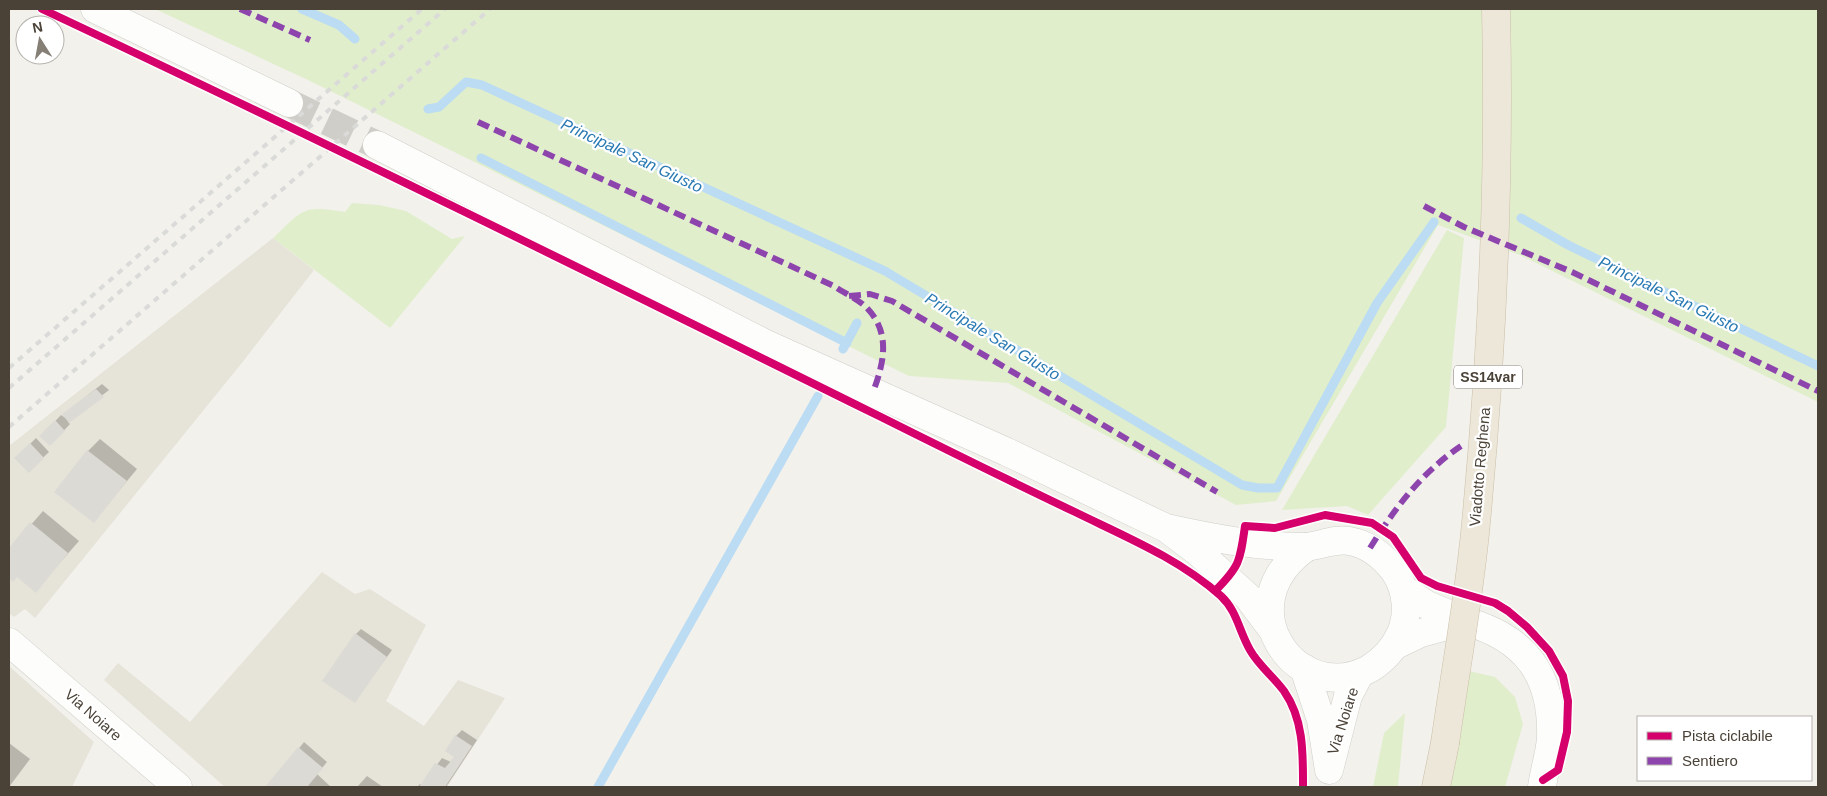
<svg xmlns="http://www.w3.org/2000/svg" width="1827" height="796" font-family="Arial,sans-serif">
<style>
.residential{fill:#e6e3d9}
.green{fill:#e0eecc}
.shadow{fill:#0003}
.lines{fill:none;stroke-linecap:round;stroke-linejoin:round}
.stream{stroke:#bbdcf2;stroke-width:9}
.building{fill:#dcdad4}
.minor-tunnel{stroke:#d0cec8;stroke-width:28;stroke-dasharray:28 14;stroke-linecap:butt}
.minor-casing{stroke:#d0cec9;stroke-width:29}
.highway-casing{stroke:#cbbea7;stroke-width:29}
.minor{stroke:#fdfdfc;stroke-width:28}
.highway{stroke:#ede7da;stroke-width:28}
.rail{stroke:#dadad9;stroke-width:4;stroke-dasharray:6 6;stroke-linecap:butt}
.highway-bridge-casing{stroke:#cbbea7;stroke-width:29;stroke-linecap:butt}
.highway-bridge{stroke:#ede7da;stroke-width:28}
.quiet{stroke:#8e44ad;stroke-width:6;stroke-dasharray:12 6;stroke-linecap:butt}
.cycleway-casing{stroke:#fff;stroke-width:11}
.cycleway{stroke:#d6006c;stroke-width:8}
.labels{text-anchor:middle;stroke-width:4.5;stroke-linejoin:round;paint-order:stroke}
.shield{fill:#fff;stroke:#807b73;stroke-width:1}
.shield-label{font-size:14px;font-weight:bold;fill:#4a4237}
.street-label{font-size:15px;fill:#4a4237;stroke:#fff}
.water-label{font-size:16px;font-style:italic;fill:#2979b2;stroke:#fff}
</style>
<rect width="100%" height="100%" fill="#f2f1ec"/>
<!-- residential -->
<path class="residential" d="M273,238L314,270L241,364L35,618L25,609L14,617L9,613V446Z
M322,572L355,594L370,589L426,625L386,701L424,726L458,680L505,698L447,787H225L104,680L118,663L190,722Z
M9,666L94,742L72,787H9Z"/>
<!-- green -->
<path class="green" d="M155,9H1818V402L1520,255L1438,225L1276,501L1236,505L1008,383L909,376L308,80Z
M352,203L379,205L406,211L452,239L465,236L390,328L273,238C304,209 302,205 345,212Z
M1447,230L1464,238L1446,427L1368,515L1347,506L1282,510Z
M1469,671L1495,677L1515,697L1523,724L1505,787H1450Z
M1405,713L1398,787H1373L1384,733Z"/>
<!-- shadow -->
<path class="shadow" d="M102,384L109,390L68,422L70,424L50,445L41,436L61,415L67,419L70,409Z
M36,438L49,452L29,471L16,458Z
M100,439L137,469L94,521L88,451Z
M43,511L79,541L35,591L17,576L13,580L9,576V550Z
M361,629L392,650L355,701L356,634Z
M462,730L477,740L446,787H417L420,784L422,785L442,758L451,762L455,756L456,736Z
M304,742L327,762L317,774L331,787H310L285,766Z
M9,743L30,759L9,787Z
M367,776L383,787H357Z"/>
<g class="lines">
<!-- stream -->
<path class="stream" d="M302,9L339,25L355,39
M428,109L439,107L466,82L482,85L885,271L1242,485L1258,488H1277L1377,303L1434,222
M481,158L847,343
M1521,218L1568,245L1818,366
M843,349L857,323
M598,787L818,396"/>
</g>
<!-- building -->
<path class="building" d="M96,389L104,397L69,423L62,414Z
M55,420L65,431L50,446L39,436Z
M30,443L44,458L29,473L14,458Z
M87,450L127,481L94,523L54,492Z
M30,522L68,553L36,593L17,577L13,582L9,578V548Z
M355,633L387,657L355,703L322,681Z
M455,735L472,746L445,787H419L435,763L445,768L454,757L445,751Z
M298,747L323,768L307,787H265Z"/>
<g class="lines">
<!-- minor-tunnel -->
<path class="minor-tunnel" d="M289,103L377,145"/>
<defs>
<path id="minor" d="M95,9L289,103
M377,145L766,344L1007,452L1166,528
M1465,621C1525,638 1553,674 1551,738C1550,754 1544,771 1542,787
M1272,629L1248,597L1198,552L1166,528C1211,538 1254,546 1301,547C1317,548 1332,538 1349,541C1368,544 1384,557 1395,572C1407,590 1409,614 1401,633C1394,649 1384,660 1369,669C1296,708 1224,604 1307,547
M9,642L178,787
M1396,645L1421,633L1465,621L1427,605L1403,589
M1304,668L1321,720L1329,770L1348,696L1360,673"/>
<path id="highway" d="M1436,787L1445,743"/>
</defs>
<!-- minor casing -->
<use href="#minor" class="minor-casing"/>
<!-- highway casing -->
<use href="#highway" class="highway-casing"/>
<!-- minor -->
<use href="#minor" class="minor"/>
<!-- highway -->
<use href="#highway" class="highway"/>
<!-- rail -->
<path class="rail" d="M9,368L422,9
M9,388L445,9
M9,427L490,9"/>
<defs>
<path id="highway-bridge" d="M1445,743C1455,673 1468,603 1475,533C1492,359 1500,184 1496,9"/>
</defs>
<!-- highway-bridge casing -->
<use href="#highway-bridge" class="highway-bridge-casing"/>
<!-- highway-bridge -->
<use href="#highway-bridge" class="highway-bridge"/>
<!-- quiet -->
<path class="quiet" d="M240,9L310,40
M478,122L834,286C844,293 858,299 867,308C891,333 884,363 873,392
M1424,206L1464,227L1572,272L1818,391
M849,296L870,294L892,301L1217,492
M1370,548C1395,508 1421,473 1461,446"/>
<defs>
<path id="cycleway" d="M42,9C323,141 602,279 881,417C945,449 1010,481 1075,512C1126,537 1178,558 1221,596C1237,611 1239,631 1250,650C1259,666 1273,676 1284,691C1304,720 1303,754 1303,787
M1215,591C1240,566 1240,561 1245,526L1275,528L1325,515L1372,523L1393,537L1421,578L1437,586L1495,603L1508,611L1527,627L1549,651L1563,676L1568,701L1567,732L1558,770L1543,780"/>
</defs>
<!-- cycleway casing -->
<use href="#cycleway" class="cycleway-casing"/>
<!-- cycleway -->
<use href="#cycleway" class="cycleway"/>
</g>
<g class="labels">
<!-- shield labels -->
<rect class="shield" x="1454" y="365.5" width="68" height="23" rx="4"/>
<g class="shield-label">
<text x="1488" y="382">SS14var</text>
</g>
<!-- street labels -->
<g class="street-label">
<text transform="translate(1480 467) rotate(-85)" y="5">Viadotto Reghena</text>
<text transform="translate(93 715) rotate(41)" y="5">Via Noiare</text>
<text transform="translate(1343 721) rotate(-72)" y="5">Via Noiare</text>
</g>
<!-- water labels -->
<g class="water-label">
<text transform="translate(632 155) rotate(25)" y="6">Principale San Giusto</text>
<text transform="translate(1669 294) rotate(26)" y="6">Principale San Giusto</text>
<text transform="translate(993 336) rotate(31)" y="6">Principale San Giusto</text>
</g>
</g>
<!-- border -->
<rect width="1827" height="796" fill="none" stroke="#4a4237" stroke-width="20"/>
<!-- legend -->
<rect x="1637" y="716" width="175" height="65" fill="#ffffff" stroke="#b7b3af"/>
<rect x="1647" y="732" width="25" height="8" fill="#d6006c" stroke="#b7b3af"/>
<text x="1682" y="741" font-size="15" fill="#4a4237">Pista ciclabile</text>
<rect x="1647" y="757" width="25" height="8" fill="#8e44ad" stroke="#b7b3af"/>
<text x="1682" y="766" font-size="15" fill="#4a4237">Sentiero</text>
<!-- north arrow -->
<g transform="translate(40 40) rotate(349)"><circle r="24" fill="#ffffff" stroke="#b7b3af"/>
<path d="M0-4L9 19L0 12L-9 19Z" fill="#857f76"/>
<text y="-8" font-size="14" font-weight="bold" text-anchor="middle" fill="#4a4237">N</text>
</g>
</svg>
